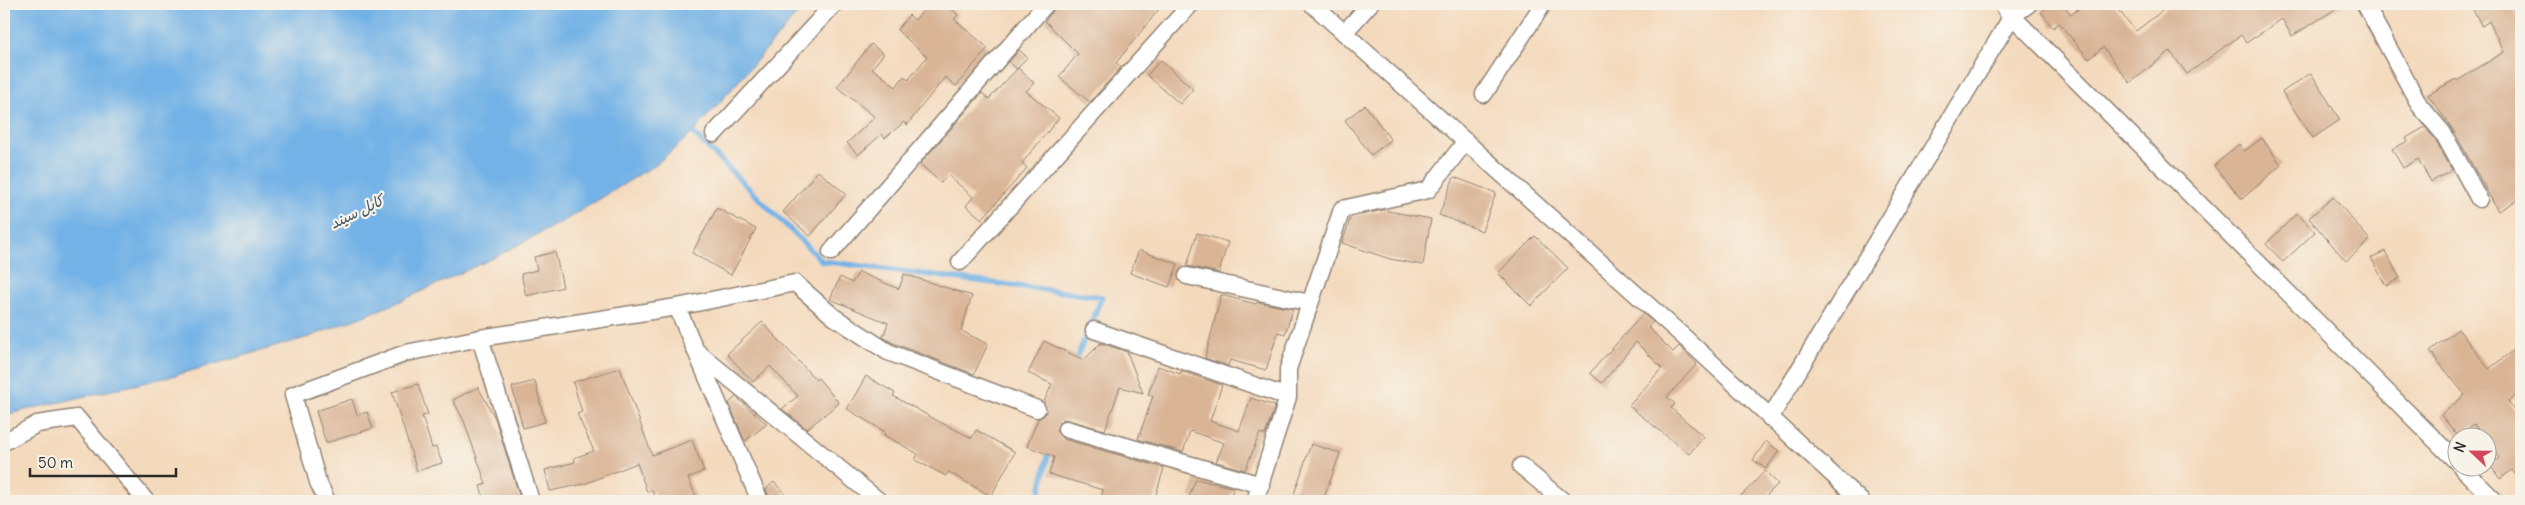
<svg xmlns="http://www.w3.org/2000/svg" width="2525" height="505" font-family="Delius,'Playpen Sans Arabic',sans-serif">
<style>
.water{fill:#73b2e6;stroke:#4f6e88}
.lines{fill:none;stroke-linecap:round;stroke-linejoin:round}
.stream{stroke:#73b2e6;stroke-width:5.5}
.building{fill:#d9b495}
.minor-casing{stroke:#908274;stroke-width:19}
.tertiary-casing{stroke:#908274;stroke-width:22}
.minor{stroke:#fff;stroke-width:16}
.tertiary{stroke:#fff;stroke-width:20}
.labels{text-anchor:middle;stroke-width:4.5;stroke-linejoin:round;paint-order:stroke}
.water-label{font-size:15px;font-style:italic;fill:#415463;stroke:#f7f3e8}
</style>
<rect width="100%" height="100%" fill="#f7f3e8"/>
<filter id="ink" filterUnits="userSpaceOnUse"><feTurbulence type="fractalNoise" baseFrequency=".02" numOctaves="2"/><feDisplacementMap in="SourceGraphic" scale="10" xChannelSelector="R" yChannelSelector="G"/><feConvolveMatrix kernelMatrix="1 2 1 2 8 2 1 2 1" color-interpolation-filters="sRGB"/></filter>
<filter id="wash" filterUnits="userSpaceOnUse"><feTurbulence type="fractalNoise" baseFrequency=".0096" numOctaves="4" result="noise"/><feDisplacementMap in="SourceGraphic" scale="20" xChannelSelector="R" yChannelSelector="G"/><feGaussianBlur stdDeviation="1.12" result="paint"/><feColorMatrix in="noise" values="0 0 0 0 0 0 0 0 0 0 0 0 0 0 0 0 0 1.4 0 .05"/><feComposite in="paint" operator="in"/></filter>
<g filter="url(#wash)">
<rect width="100%" height="100%" fill="#f4dabd"/>
<!-- water -->
<path class="water" d="M4,4H806L693,133L655,165L567,219L493,258L392,305L309,337L173,376L4,415Z"/>
<g class="lines">
<!-- stream -->
<path class="stream" d="M688,128L822,261L1102,297L1075,362
M1038,501L1050,447"/>
</g>
<g id="blocks">
<!-- building -->
<path class="building" d="M929,4H946L958,15L954,19L988,48L956,86L945,77L907,125L904,122L885,138L882,134L858,155L847,143L875,117L837,87L871,44L884,54L872,68L896,87L904,76L908,80L927,57L897,30L909,15L915,20Z
M1056,4H1163L1116,63L1121,67L1090,102L1059,77L1078,54L1045,21L1054,10Z
M2052,4H2063L2071,15L2084,4H2113L2136,31L2171,4H2344L2292,36L2282,19L2246,43L2241,35L2187,74L2170,51L2130,83L2103,47L2089,59L2059,23L2053,28L2041,12Z
M2470,4H2510L2517,17L2521,15V198L2498,211L2452,128L2428,95L2456,79L2457,81L2504,52L2489,21L2482,26Z
M1019,50L1027,57L1017,69L1009,62Z
M1161,60L1193,89L1180,104L1147,75Z
M1018,68L1034,83L1026,91L1059,118L1022,163L1027,168L982,219L966,206L973,197L948,175L941,183L920,164L982,93L989,99Z
M2311,73L2340,120L2313,138L2282,92Z
M1365,105L1391,140L1371,155L1345,120Z
M2425,127L2435,139L2452,170L2431,182L2418,159L2403,168L2392,149L2408,141L2406,138Z
M2262,138L2281,165L2242,199L2214,166L2239,144L2244,151Z
M818,171L846,194L810,236L783,212Z
M1454,177L1496,193L1482,231L1439,215Z
M2333,197L2370,240L2346,261L2309,218Z
M717,208L756,229L731,275L692,253Z
M1383,210L1431,219L1423,265L1390,259L1342,243L1351,217Z
M2297,213L2315,232L2283,262L2266,244Z
M1197,233L1228,242L1219,273L1187,266Z
M1535,236L1568,268L1531,306L1498,273Z
M1139,250L1178,264L1169,287L1130,273Z
M2385,251L2400,278L2386,286L2371,258Z
M555,252L563,287L526,296L521,274L537,270L534,257Z
M859,272L899,289L904,274L972,296L961,331L988,344L974,374L893,343L883,337L888,323L830,299L840,277L852,283Z
M1221,295L1256,304L1257,302L1293,309L1285,334L1278,332L1266,370L1230,360L1228,366L1205,358Z
M1643,314L1653,322L1648,327L1673,352L1679,346L1697,364L1667,397L1675,404L1671,408L1704,437L1689,454L1629,406L1662,368L1636,342L1602,383L1590,373Z
M762,322L816,380L818,378L839,403L807,429L782,409L798,396L770,366L753,382L727,354Z
M2458,329L2489,369L2521,344V392L2508,402L2521,419V482L2512,470L2500,479L2490,465L2499,458L2488,443V438H2484L2474,424L2458,436L2441,415L2465,395L2430,351Z
M1044,341L1084,360L1101,343L1127,352L1143,393L1120,387L1105,430L1064,419L1059,422L1056,431L1063,439L1164,468L1154,501H1100L1103,490L1049,474L1054,457L1027,446L1038,419L1046,413L1044,402L1052,384L1028,373Z
M1158,366L1180,374L1181,371L1222,385L1210,421L1239,431L1251,398L1275,406L1265,435L1260,433L1245,470L1216,462L1224,443L1190,431L1183,452L1138,439L1153,396L1148,395Z
M620,368L652,455L692,440L704,471L688,478L698,501H657L652,490L647,492L637,463L584,484L550,491L545,470L575,462L574,458L594,451L577,414L582,412L573,382Z
M866,376L895,393L893,396L936,420L972,438L976,430L1015,452L991,496L948,472L946,476L915,460L918,454L884,435L885,432L847,409Z
M535,381L545,422L523,428L512,387Z
M418,384L428,415L422,416L432,448L436,447L442,463L417,471L392,392Z
M478,387L495,418L521,501H485L480,486L486,484L464,421L453,400Z
M736,397L767,424L745,441L729,403Z
M352,399L357,415L367,412L373,428L326,443L316,411Z
M1766,441L1779,451L1766,469L1753,460Z
M1311,444L1340,453L1323,501L1294,494Z
M1765,471L1778,484L1761,501H1736Z
M1196,479L1234,488L1228,501H1200L1189,497Z
M774,482L791,501H770L766,489Z"/>
</g>
</g>
<g filter="url(#ink)">
<use href="#blocks" fill-opacity="0" stroke="#908274" stroke-width="1"/>
<g class="lines">
<defs>
<path id="minor" d="M1312,4L1685,338L1861,501
M2365,4L2420,106L2443,133L2479,199
M2012,16L2458,463
M1344,33L1370,4
M1484,94L1543,4
M714,134L834,4
M831,252L1046,4
M960,262L1191,4
M1187,276L1310,303
M677,307L760,501
M1094,330L1288,397
M480,338L531,501
M695,350L879,501
M1770,418L2012,16L2029,4
M1066,429L1261,485
M4,442L37,424L77,418L146,501
M1521,466L1563,501
M2462,468L2495,501
M327,501L318,482L293,395L406,353L480,338L677,307L795,283L834,317L888,352L1037,409
M1255,501L1288,397V369L1342,209L1428,190L1466,141"/>
<path id="tertiary" d="M2004,4L2012,16"/>
</defs>
<!-- minor casing -->
<use href="#minor" class="minor-casing"/>
<!-- tertiary casing -->
<use href="#tertiary" class="tertiary-casing"/>
<!-- minor -->
<use href="#minor" class="minor"/>
<!-- tertiary -->
<use href="#tertiary" class="tertiary"/>
</g>
</g>
<g class="labels">
<!-- water labels -->
<g class="water-label">
<text transform="translate(357 212) rotate(-26)" y="5">کابل سيند</text>
</g>
</g>
<!-- margin -->
<rect width="2525" height="505" fill="none" stroke="#f7f3e8" stroke-width="20"/>
<!-- north arrow -->
<g transform="translate(2472 452) rotate(292)"><circle r="24" fill="#f7f3e8" stroke="#a5a39c"/>
<path d="M0-4L9 19L0 12L-9 19Z" fill="#d1495b"/>
<text y="-8" font-size="14" font-weight="bold" text-anchor="middle" fill="#2b2b2b">N</text>
</g>
<!-- scale -->
<path d="M30 468v8h146v-8" fill="none" stroke="#2b2b2b" stroke-width="2.5"/>
<text x="38" y="468" font-size="15" fill="#2b2b2b" stroke="#f7f3e8" stroke-width="4" paint-order="stroke">50 m</text>
</svg>
